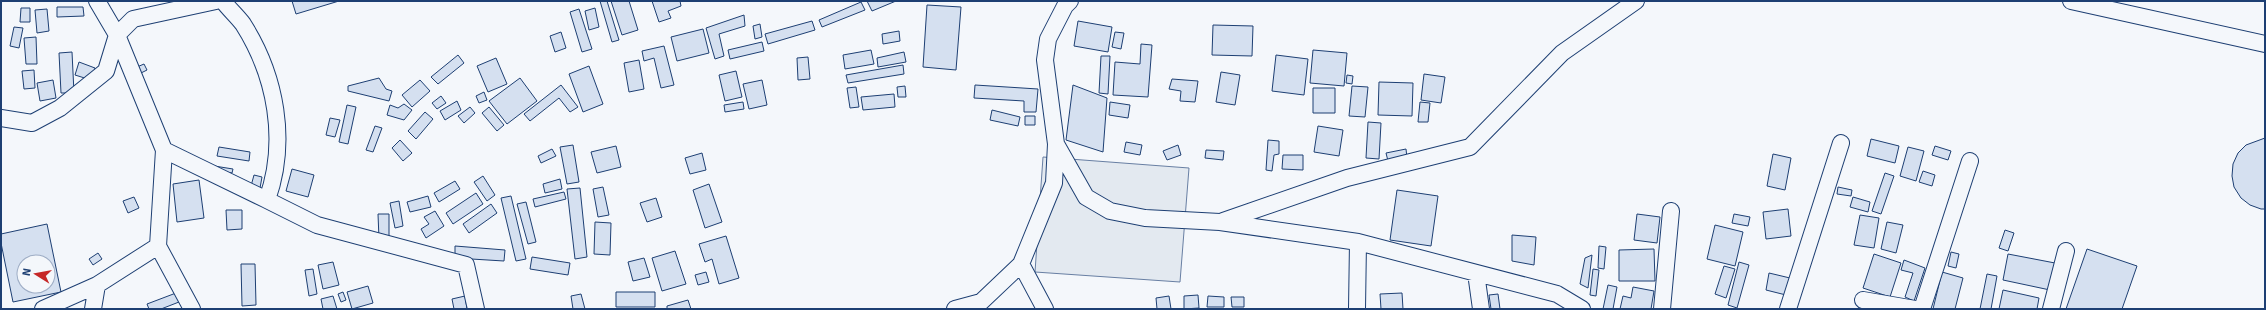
<svg xmlns="http://www.w3.org/2000/svg" width="2266" height="310" font-family="Signika,sans-serif">
<style>
.green{fill:#e3e9f0;stroke:#687fa3}
.building{fill:#d5e0f0;stroke:#1d3f73;fill-rule:evenodd}
.lines{fill:none;stroke-linecap:round;stroke-linejoin:round}
.minor-casing{stroke:#1d3f73;stroke-width:18}
.minor{stroke:#f4f7fb;stroke-width:16}
</style>
<rect width="100%" height="100%" fill="#f4f7fb"/>
<!-- green -->
<path class="green" d="M1043,157L1189,168L1180,282L1035,272Z"/>
<!-- building -->
<path class="building" d="M292,1H339L296,14Z
M600,1H607L619,40L612,42Z
M611,1H629L638,30L622,35Z
M652,1H680L681,6L668,11L671,18L659,22Z
M867,1H896L872,11Z
M861,2L865,10L822,27L819,20Z
M927,5L961,7L956,70L923,67Z
M57,7H83L84,16L57,17Z
M21,8H30V22H20Z
M595,8L599,27L589,30L585,11Z
M47,9L49,31L37,33L35,10Z
M579,9L592,49L582,52L570,12Z
M744,15L745,26L719,34L724,56L715,59L706,28Z
M812,21L815,30L768,44L765,34Z
M1078,21L1112,27L1108,52L1074,46Z
M760,24L762,37L755,39L753,26Z
M1213,25L1253,26L1252,56L1212,55Z
M14,27L23,28L19,48L10,46Z
M703,29L709,53L677,61L671,37Z
M899,31L900,41L883,44L882,34Z
M561,32L566,48L555,52L550,36Z
M1115,32L1124,33L1121,49L1112,47Z
M36,37L37,64H26L24,38Z
M762,42L764,51L730,59L728,50Z
M1141,44L1152,45L1148,97L1113,95L1115,62L1140,64Z
M664,46L674,85L661,88L654,58L644,61L642,51Z
M871,50L874,64L845,69L843,55Z
M1313,50L1347,53L1344,86L1310,83Z
M72,52L74,93H61L59,53Z
M904,52L906,62L878,67L877,58Z
M458,55L464,63L438,84L431,77Z
M1276,55L1308,59L1304,95L1272,91Z
M1101,56H1110L1108,94L1099,93Z
M808,57L810,79L798,80L797,58Z
M496,58L507,84L488,92L477,66Z
M639,60L644,89L629,92L624,63Z
M79,62L95,68L91,80L75,75Z
M144,64L147,70L141,73L137,67Z
M903,65L904,74L848,83L846,75Z
M589,66L603,104L583,112L569,74Z
M34,70L35,88L24,89L22,71Z
M736,71L742,97L725,101L719,75Z
M1221,72L1240,75L1235,105L1216,102Z
M1424,74L1445,77L1441,103L1421,100Z
M1347,75L1353,76L1352,84L1346,83Z
M379,78L386,89L392,91L389,101L348,91V86Z
M520,78L537,101L507,124L489,101Z
M1172,79L1198,81L1195,102L1180,101L1181,91L1169,89Z
M53,80L56,98L40,101L37,83Z
M420,80L430,91L412,107L402,95Z
M762,80L767,105L749,109L743,84Z
M1379,82L1413,83L1412,116L1378,115Z
M561,85L578,107L570,112L559,98L530,121L524,114Z
M975,85L1038,89L1036,112H1024V101L974,98Z
M1073,85L1107,98L1103,152L1066,140Z
M905,86L906,97H898L897,87Z
M1352,86L1368,87L1365,117L1349,116Z
M856,87L859,107L850,108L847,88Z
M1313,88H1335V113H1313Z
M484,92L487,100L479,103L476,96Z
M894,94L895,107L863,110L861,97Z
M441,96L446,103L437,109L432,103Z
M457,101L461,110L445,120L440,111Z
M743,102L744,109L725,112L724,105Z
M1110,102L1130,105L1128,118L1109,115Z
M1420,102L1430,103L1428,122H1418Z
M404,104L412,110L404,120L387,115L390,105L398,108Z
M347,105L356,107L348,144L339,142Z
M470,107L475,113L464,123L458,116Z
M489,107L504,125L497,131L482,113Z
M992,110L1020,117L1018,126L990,120Z
M425,112L433,119L416,139L408,131Z
M1025,116H1035V125H1025Z
M330,118L340,120L335,137L326,135Z
M1368,122L1381,123L1379,159L1366,158Z
M375,126L382,128L373,152L366,150Z
M1318,126L1343,130L1339,156L1314,152Z
M2265,138V209H2261L2250,205L2241,198L2234,187L2232,176L2233,164L2238,153L2246,145Z
M1871,139L1899,146L1895,163L1867,156Z
M400,140L412,153L403,161L392,148Z
M1268,140L1279,141V154L1274,155L1272,171L1266,170Z
M1126,142L1142,145L1140,155L1124,152Z
M573,145L579,182L567,184L560,147Z
M1178,145L1181,155L1167,160L1163,151Z
M616,146L621,167L597,173L591,152Z
M1935,146L1951,151L1948,160L1932,155Z
M219,147L250,152L249,161L217,156Z
M1908,147L1924,151L1916,181L1900,176Z
M552,149L556,156L541,163L538,156Z
M1406,149L1407,158L1388,161L1386,153Z
M1206,150L1224,151L1223,160L1205,158Z
M702,153L706,170L690,174L685,158Z
M1773,154L1791,158L1785,190L1767,186Z
M1283,155H1303V170L1282,169Z
M208,165L233,169L232,173L207,169Z
M292,169L314,175L308,197L286,191Z
M1923,171L1935,175L1932,186L1919,182Z
M1885,173L1894,176L1881,214L1872,211Z
M254,175L262,177L260,188L251,186Z
M483,176L495,195L487,201L474,182Z
M560,179L562,189L545,193L543,184Z
M199,180L204,218L177,222L173,184Z
M455,181L460,189L439,202L434,193Z
M709,184L722,222L705,228L693,190Z
M603,187L609,215L598,217L593,189Z
M1838,187L1852,190L1851,196L1837,194Z
M580,188L587,257L575,259L567,189Z
M1397,190L1438,196L1431,246L1390,240Z
M564,192L566,199L535,207L533,199Z
M476,193L483,204L453,224L446,213Z
M428,196L431,207L410,212L407,202Z
M511,196L526,259L516,261L501,198Z
M134,197L139,208L128,213L123,201Z
M1853,197L1870,202L1868,212L1850,207Z
M656,198L662,217L647,222L640,203Z
M399,201L403,226L395,228L390,203Z
M526,202L536,242L528,244L517,204Z
M491,204L497,213L469,233L463,224Z
M1788,209L1791,236L1766,239L1763,212Z
M226,210H242V229L227,230Z
M435,211L444,226L426,238L421,229L429,224L424,217Z
M378,214H389V239H379Z
M1637,214L1660,217L1657,243L1634,240Z
M1734,214L1750,217L1748,226L1732,223Z
M1860,215L1879,218L1874,248L1854,245Z
M595,222L611,223L610,255L594,254Z
M1887,222L1903,225L1896,253L1881,249Z
M47,224L61,292L13,302L1,243V234ZM24,262H48V286H24Z
M1715,225L1743,232L1735,266L1707,259Z
M2005,230L2014,233L2008,251L1999,248Z
M1512,235L1536,237L1534,265L1512,261Z
M726,236L739,278L719,284L712,259L705,262L699,244Z
M455,246L505,250L504,261L455,258Z
M1599,246L1606,247L1604,269L1598,268Z
M1654,249L1655,281H1619V250Z
M2087,249L2137,266L2122,309H2066Z
M675,251L686,284L662,291L652,258Z
M1951,252L1959,254L1956,268L1948,266Z
M98,253L102,259L93,265L89,259Z
M1874,254L1901,263L1890,297L1863,288Z
M2008,254L2055,263L2050,290L2003,280Z
M1592,255L1588,288L1580,284L1585,258Z
M532,257L570,263L568,275L530,269Z
M644,258L650,277L633,281L628,262Z
M1904,260L1925,268L1914,301L1905,297L1913,273L1901,270Z
M333,262L339,285L323,289L318,265Z
M1739,262L1749,265L1737,308L1728,305Z
M241,264H255L256,305L242,306Z
M1724,266L1735,269L1726,298L1715,294Z
M313,269L317,294L309,296L305,270Z
M1593,269L1599,270L1596,296L1590,295Z
M706,272L709,282L698,285L695,275Z
M1942,272L1963,278L1955,309H1933Z
M1769,273L1790,278L1786,295L1766,290Z
M1987,274L1997,276L1991,309H1980Z
M1608,285L1617,287L1613,309H1603Z
M368,286L373,303L352,309L347,292Z
M1633,287L1654,291L1651,309H1620L1623,296L1631,298Z
M2003,290L2039,298L2037,309H1999Z
M343,292L346,300L341,302L338,294Z
M616,292H655V307H616Z
M176,293L179,302L161,309H149L147,304Z
M1402,293L1403,309H1381L1380,294Z
M581,294L585,309H573L571,296Z
M1498,294L1500,309H1491L1489,295Z
M1198,295L1199,308L1184,309V296Z
M333,296L337,309H323L321,299Z
M465,296L467,309H454L452,299Z
M1169,296L1171,309H1157L1156,298Z
M1208,296L1224,297V307H1207Z
M1231,297H1244V307H1232Z
M688,300L691,309H667V306Z"/>
<g class="lines">
<defs>
<path id="minor" d="M223,1C229,9 237,16 243,24C276,76 288,141 267,200L317,225L466,265L476,309
M2071,1L2265,44
M1,118L32,123L60,108L106,71L117,35L133,19L216,1
M1056,144L1086,197L1110,211L1145,218L1220,222L1358,242L1557,294L1582,309
M164,150L267,200
M1223,221L1347,178L1470,147L1562,53L1636,1
M158,246L192,309
M1021,264L1045,309
M1476,273L1481,309
M1863,300L1915,309
M43,309L97,285L158,246L164,150L117,35L97,1
M93,309L97,285
M955,309L981,302L1021,264L1054,183L1056,144L1045,60L1048,39L1065,6L1070,1
M1357,309L1358,242
M1662,309L1671,211
M1788,309L1841,143
M1922,309L1970,161
M2051,309L2066,251"/>
</defs>
<!-- minor casing -->
<use href="#minor" class="minor-casing"/>
<!-- minor -->
<use href="#minor" class="minor"/>
</g>
<!-- border -->
<rect width="2266" height="310" fill="none" stroke="#1d3f73" stroke-width="4"/>
<!-- north arrow -->
<g transform="translate(36 274) rotate(281)"><circle r="19" fill="#f4f7fb" stroke="#9eadc5"/>
<path d="M0-3L7 15L0 10L-7 15Z" fill="#c62828"/>
<text y="-6" font-size="11" font-weight="bold" text-anchor="middle" fill="#1d3f73">N</text>
</g>
</svg>
